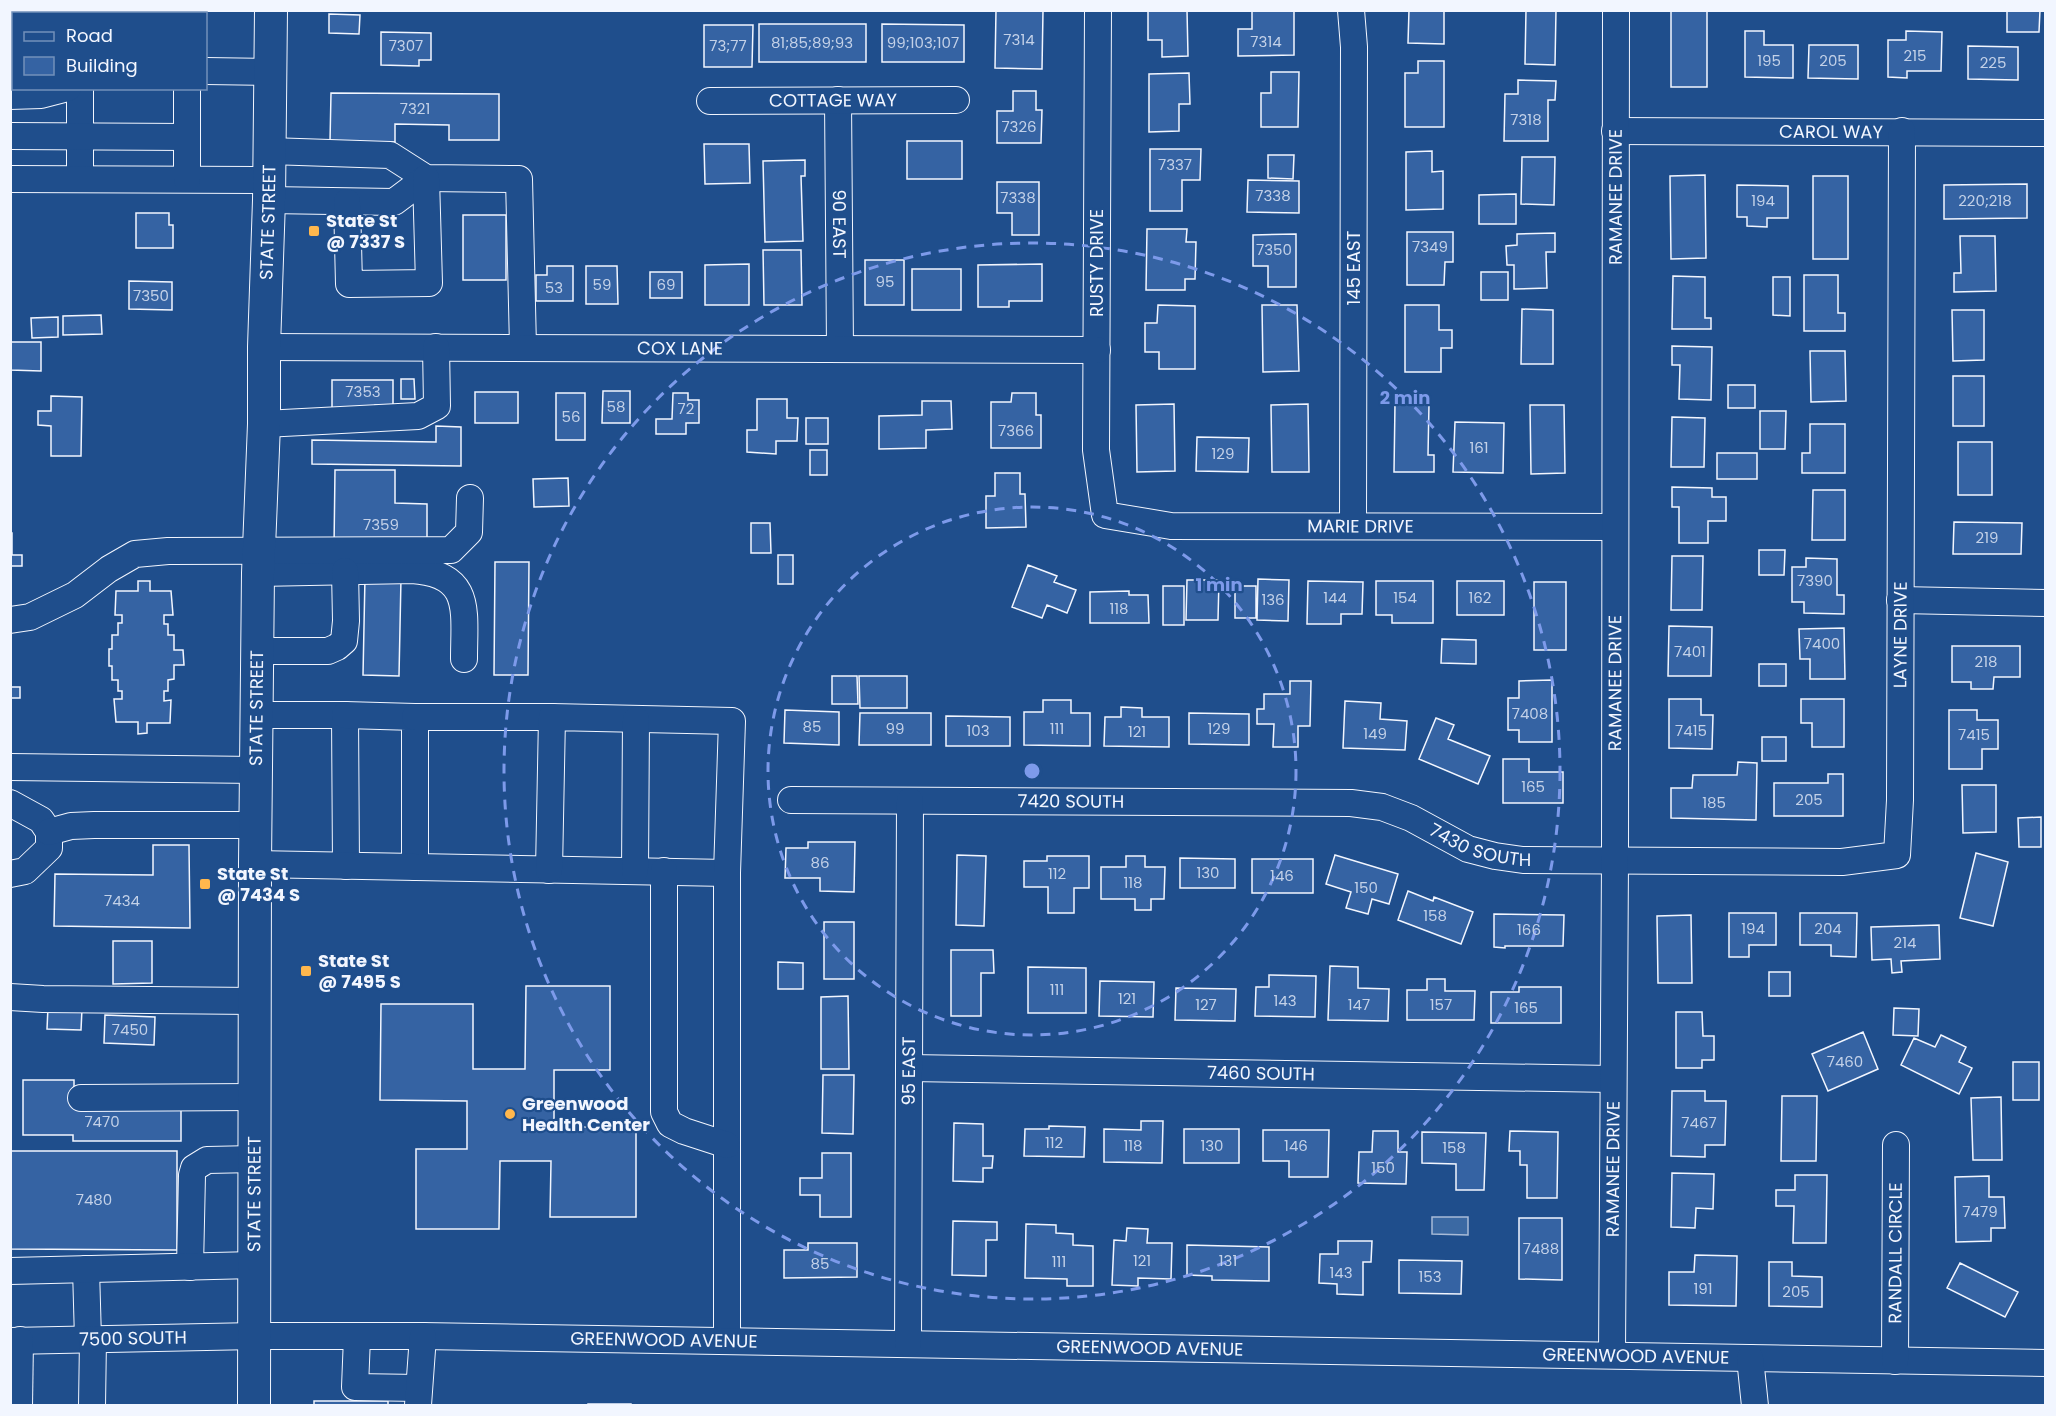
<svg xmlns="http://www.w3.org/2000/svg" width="2056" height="1416" font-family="Poppins,sans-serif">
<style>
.water{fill:#3b69a3;stroke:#a8bbd7;stroke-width:1.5}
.building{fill:#3563a3;stroke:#f2f6ff;stroke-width:1.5}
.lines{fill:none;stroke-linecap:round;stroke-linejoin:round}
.minor-casing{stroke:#f2f6ff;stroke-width:28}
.major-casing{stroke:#f2f6ff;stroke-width:34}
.minor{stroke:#1f4e8c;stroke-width:26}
.major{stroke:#1f4e8c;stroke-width:32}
.ring{fill:none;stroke:#7d9aea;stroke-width:3;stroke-dasharray:10 8}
.poi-dot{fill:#ffb74d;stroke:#1f4e8c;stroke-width:2}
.labels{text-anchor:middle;stroke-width:4.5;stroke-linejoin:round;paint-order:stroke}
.number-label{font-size:15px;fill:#c3d1e8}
.street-label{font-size:18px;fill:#f2f6ff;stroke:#1f4e8c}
.poi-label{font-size:18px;font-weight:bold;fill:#f2f6ff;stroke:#1f4e8c;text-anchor:start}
.centre{fill:#7d9aea;stroke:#1f4e8c;stroke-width:3}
.ring-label{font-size:18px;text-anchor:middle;font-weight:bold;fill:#7d9aea;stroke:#1f4e8c;stroke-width:4.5;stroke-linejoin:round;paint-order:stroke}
</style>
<rect width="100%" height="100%" fill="#1f4e8c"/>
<!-- water -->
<path class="water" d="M1432,1217H1468V1235L1432,1234Z"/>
<!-- building -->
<path class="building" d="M10,10H60V14H14V55H10Z
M996,10L1043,11L1042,69L995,68Z
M1148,10H1187L1188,56L1162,57V40H1148Z
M1252,10H1294V55L1238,56V29H1252Z
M1409,10H1444V44L1408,43Z
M1526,10H1556L1555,65L1525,64Z
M1671,10H1707V87H1671Z
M2007,10H2040L2039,32H2007Z
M329,14L360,15L359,34L329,33Z
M759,24H866V62H759Z
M882,24L964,25V62H882Z
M704,25H753L752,67H704Z
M1745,31H1764V45H1793V78L1745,77Z
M1906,31L1942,32L1941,71H1907V78L1888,77V40H1906Z
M381,32L431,33V60H419V66L381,65Z
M1809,45H1858V79L1808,78Z
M1968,46L2018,47V80L1968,79Z
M1418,61H1444V127H1405V73H1418Z
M1271,72H1299L1298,127H1261V93H1271Z
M1189,73L1190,104H1179V131L1149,132V74Z
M1518,80L1556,81L1555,100H1548V141H1504L1505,94H1518Z
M1013,91H1036V110H1042L1041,143H997V111H1013Z
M331,93L499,94V140H449V125L395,124V142H330Z
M907,141H962V179H907Z
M704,144H749L750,183L705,184Z
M1150,149H1201L1200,180H1182V211H1150Z
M1432,151V172L1443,171V209L1406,210V152Z
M1268,155H1294L1293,179L1268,178Z
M1522,157H1555L1554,205L1521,204Z
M805,160V176H801L803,241L765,242L763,161Z
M1705,175L1706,258L1671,259L1670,176Z
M1813,176H1848V259H1813Z
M1248,180L1299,181V213L1247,212Z
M997,182H1039V235H1012V213H997Z
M2027,184V218L1944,219V185Z
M1737,185L1788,186V218H1767V227L1747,226V217H1737Z
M1516,194V224H1479V195Z
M136,213H169V225H173V248H136Z
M463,215H506V280H463Z
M1147,229H1187L1186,242H1196L1195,279H1185V290H1146Z
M1407,232H1453V262H1445L1444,285H1407Z
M1555,233V252H1546L1547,288L1514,289V265H1507L1506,246L1517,245V234Z
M1296,234V287H1268V266H1253V235Z
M1960,236H1995L1996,291L1954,292V273H1961Z
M763,250H801L802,305H764Z
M865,260H904V305H865Z
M749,264V305H705V265Z
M1042,264V301H1009V307H978V265Z
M547,266H573V301H536V275H547Z
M586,266H617L618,304H586Z
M912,269H961V310H912Z
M650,272H682V298H650Z
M1481,272H1508V300H1481Z
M1804,275H1838V313H1845V331H1804Z
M1673,276L1705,277V318H1711V329H1672Z
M1773,277H1790V316L1773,315Z
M129,281L172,282V310L129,309Z
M1158,305L1195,306V369H1159V352H1145V323H1157Z
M1262,305H1297L1299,371L1263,372Z
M1405,305H1439V330H1452V348H1441V372H1405Z
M1522,309L1553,310V364H1521Z
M1952,310H1984V360L1953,361Z
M101,315L102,334L63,335V316Z
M58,317V337L32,338L31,318Z
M10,342H41V371L10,370Z
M1672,346L1712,347L1711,400L1679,399L1680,365H1672Z
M1810,351H1845L1846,401L1811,402Z
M1953,376H1984V426H1953Z
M401,379H414L415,399H401Z
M332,380H393V405H375V408H332Z
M1728,385H1755V408H1728Z
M603,391H630V423H602Z
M475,392H518V423H475Z
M556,393H585V440H556Z
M673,393H688V400H699V423H686V434H656V419H672Z
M1012,393H1036V415H1041V448H991V402H1011Z
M51,396L82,397L81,456H51V426L38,425V411H51Z
M757,399H787V418H798L797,441H776V454L747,452V430H757Z
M922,401H951L952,429L926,430V448L879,449V416L922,415Z
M1174,404L1175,471L1137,472L1136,405Z
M1308,404L1309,472H1272L1271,405Z
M1395,404H1429L1428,455H1434V472H1394Z
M1530,405H1564L1565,473L1531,474Z
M1760,411H1786L1785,449H1760Z
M1672,417L1705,418L1704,467H1671Z
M806,418H828V444H806Z
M1455,422L1504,423L1503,473L1453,472Z
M1810,424H1845V473H1802V453H1810Z
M436,426L461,427V466L312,464V440L436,442Z
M1197,437L1249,438L1248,472L1196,471Z
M1958,442H1992V495H1958Z
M810,450H827V475H810Z
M1717,453H1757V479H1717Z
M335,470H395V503L427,504V547H334Z
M995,473H1020V494H1025L1026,527L986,528V496H995Z
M568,478L569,506L534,507L533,479Z
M1672,487L1712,488V497H1726V521H1708V543H1679V507H1672Z
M1813,490H1845V540H1812Z
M1954,522L2022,523L2021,554H1953Z
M751,523H770L771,553H751Z
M10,533H12V555H22V566H11L10,588Z
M1759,550H1785L1784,575H1759Z
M778,555H793V584H778Z
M1672,556H1703L1702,610H1671Z
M1806,558L1837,559V595H1844V614L1804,613V602H1792V567H1806Z
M495,562H529L528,675H494Z
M1028,565L1057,576L1054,582L1076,590L1067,613L1047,605L1042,618L1012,607Z
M365,577L401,578L399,676L363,675Z
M1258,579L1289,580L1288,621L1257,620Z
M1187,580H1219L1218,620H1186Z
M138,581H150V591H171L173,615H164V624H168V635H174V650H183L184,665H174V679L168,680V691H164V701L171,700L170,723H147V733L138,734V722H116L114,699H122V691H118V680H112V666H109V649H112V635H118V623H122V615H115L116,591H138Z
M1308,581L1363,582L1362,614H1341V624H1307Z
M1376,581H1433V623H1392V615H1376Z
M1457,581H1504V615H1457Z
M1534,582H1566V650H1534Z
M1163,586H1184V625H1163Z
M1235,586H1256V618H1235Z
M1129,591V595H1148L1149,623H1090V592Z
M1669,626L1712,627L1711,676H1668Z
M1844,628L1845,679H1810V659H1800L1799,629Z
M1442,639L1476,640V664L1441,663Z
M1952,646H2020V677H1994L1993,689H1971V682H1952Z
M1759,664H1786V686H1759Z
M832,676H857L858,704H832Z
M859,676H907V708H860Z
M1552,680V742H1519V730H1508V698H1519V681Z
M1290,681H1311L1310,726H1298V747H1273L1274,724H1257V709H1264V694H1290Z
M10,687H20V698H10Z
M1669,699H1701V715H1713L1712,749L1669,748Z
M1801,699H1844V747H1812V723H1801Z
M1043,700H1071V713H1090V746L1024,745V712H1043Z
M1345,701L1381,703L1380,719L1407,721L1405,750L1343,748Z
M1121,707L1142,708V717H1169V747L1104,746L1105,717H1121Z
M785,710L839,712V745L784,743Z
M1949,710H1977V720H1998V749H1982V769H1949Z
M860,713H931V745H859Z
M1189,713L1249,714V745L1189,744Z
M946,716L1010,717V746H946Z
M1436,718L1454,725L1448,739L1490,756L1478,784L1419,759Z
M1762,737H1786V761H1762Z
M1503,759H1529V772H1563V803H1503Z
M1738,762L1757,763L1756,820L1671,818V788H1692L1693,775H1737Z
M1828,774H1843V816H1774V783H1828Z
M1962,785H1996V832L1963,833Z
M2041,817V847H2019L2018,818Z
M808,842H855L854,892L820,891V878H785L786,848H808Z
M153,845H189L190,928L54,926L55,874L153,875Z
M1976,853L2008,862L1993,926L1960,918Z
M957,855L986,856L984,926L956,925Z
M1335,855L1398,874L1389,904L1372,899L1368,914L1346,908L1351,892L1326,884Z
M1047,856H1089V888H1074V913H1048V887H1024V861H1047Z
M1126,856H1145V867H1165L1164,899H1151V910H1135V899H1101V867H1126Z
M1180,858L1235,859V888H1180Z
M1252,859H1313V893H1252Z
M1408,891L1433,901L1434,897L1473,912L1461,944L1398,920Z
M1729,913H1776V945H1749V957H1729Z
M1800,913H1857L1856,957L1831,956V945H1800Z
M1494,914L1564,915L1563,946H1505V948L1494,947Z
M1691,915L1692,983H1658L1657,916Z
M824,922H854V979H824Z
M1939,925L1940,959L1901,961L1902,972L1892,973L1891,959L1872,960L1871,927Z
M113,941H152V983L113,984Z
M951,950H993L994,973H981V1016H951Z
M778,962L803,963V989H778Z
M1330,966L1358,967V988L1389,989L1388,1021L1328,1020Z
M1028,967L1086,968V1013H1028Z
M1769,972H1790V996H1769Z
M1269,975L1316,976L1315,1017L1255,1016L1256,987H1269Z
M1427,979H1445V991H1475L1474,1020H1407V990H1427Z
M1100,981L1154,982L1153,1017L1099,1016Z
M526,986H610V1070H554V1127H636V1217H550L551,1161H500L499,1229H416V1149H467V1101L380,1100L381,1004H473V1069H525Z
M1519,987H1561V1023H1491V992H1519Z
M1176,988L1236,989L1235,1021L1175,1020Z
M848,996L849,1069H821V997Z
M48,1007L82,1009L81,1030L47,1029Z
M1894,1008L1919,1009L1918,1036L1893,1035Z
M1676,1012H1702L1703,1036H1714V1060H1702V1068H1676Z
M105,1015L155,1017L154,1045L104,1043Z
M1863,1032L1878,1069L1828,1091L1812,1054Z
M1941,1035L1966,1047L1959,1062L1972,1068L1959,1094L1901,1065L1914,1038L1935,1047Z
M2013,1062H2039V1100H2013Z
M823,1075H854L853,1134L822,1133Z
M23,1080H74V1108H181V1141H73V1135H23Z
M1672,1091H1705V1101H1726L1725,1145H1705V1157L1671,1156Z
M1782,1096H1817L1816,1161H1781Z
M2001,1097L2002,1160H1973L1971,1098Z
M1141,1121H1163L1162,1163L1104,1162V1129L1141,1130Z
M954,1123L983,1124V1156H993L992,1168H983V1182L953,1181Z
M1049,1126L1085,1127L1084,1157L1024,1156L1025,1129H1049Z
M1184,1129H1239V1163H1184Z
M1263,1130H1329L1328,1177H1289V1161H1263Z
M1373,1131H1398V1152H1407L1406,1184L1358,1183L1359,1152H1372Z
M1510,1131L1558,1132L1557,1198H1527V1165H1520V1151H1509Z
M1422,1132L1486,1133L1484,1190H1456V1164L1422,1163Z
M10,1151H177V1250L10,1249Z
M822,1153H851V1217H820V1195H800V1178H822Z
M1672,1173L1714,1174L1713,1209L1696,1208L1695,1228L1671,1227Z
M1795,1175H1827L1826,1243H1793L1794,1206H1776V1190H1795Z
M1989,1176V1197H2004L2005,1228H1991V1241L1956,1242L1955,1177Z
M1519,1218H1562V1280L1519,1279Z
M953,1221L997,1222V1240H986V1276L952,1275Z
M1026,1224L1056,1225V1233L1073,1234V1245L1093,1246V1286H1067V1279L1025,1278Z
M1127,1228L1148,1229L1147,1243H1172L1171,1279L1138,1278V1286L1112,1285L1114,1240L1126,1241Z
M1338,1241H1372L1371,1262H1363V1295L1337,1294V1284L1319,1283L1320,1254H1338Z
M808,1243H857V1277L784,1278V1250H808Z
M1187,1245L1269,1247V1281L1212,1280V1276L1187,1275Z
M1695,1255L1737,1256L1736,1306L1669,1305V1272H1694Z
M1399,1260L1462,1261L1461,1294L1399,1293Z
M1769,1262H1792V1276L1822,1277V1307L1769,1306Z
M1960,1263L2018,1292L2005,1317L1947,1288Z
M314,1401H388V1406H314Z
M588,1404H631V1406H588Z"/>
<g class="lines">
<defs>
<g id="minor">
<path id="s1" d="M1098,10L1096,450L1105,515L1171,526L1615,527"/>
<path d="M1351,10L1354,47L1353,526"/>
<path d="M206,71L270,72"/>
<path d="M80,88V179"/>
<path d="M10,96L41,95L68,88"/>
<path id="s2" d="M838,100L840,349"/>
<path id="s3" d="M710,101L956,100"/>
<path id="s4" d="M1615,131L2046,133"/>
<path d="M10,136L187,137"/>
<path d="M269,151L390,155L426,178L519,179L523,347"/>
<path d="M10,179L269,180"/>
<path d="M187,179V88"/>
<path d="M269,200L394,202L426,178"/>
<path d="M347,202L349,284L429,283L426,178"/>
<path id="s5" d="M264,347L1097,350"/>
<path d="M264,424L418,416L437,406L436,347"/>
<path d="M258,573L412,570C473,574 464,611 464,659"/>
<path d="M1900,600L2046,603"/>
<path d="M10,620L30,617L75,595L109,569L135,554L168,551L451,550L469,532L470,498"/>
<path d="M257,651H328L337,647L344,641L346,621L345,571"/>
<path d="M256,715H345L346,866"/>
<path d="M345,715L415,717V867"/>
<path d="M415,717H552"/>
<path d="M10,767L256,770"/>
<path id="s6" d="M791,800L1351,803L1382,807L1411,818L1468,849L1495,856L1523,860L1842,862L1897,855L1900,800L1902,131"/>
<path d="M10,803L41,820L49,832V848L25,871L10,874"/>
<path d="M49,832L71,826L94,825H255"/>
<path d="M255,864L727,873"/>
<path d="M549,870L552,717L732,721L727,873V1341"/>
<path d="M635,871L636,720"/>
<path d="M664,871V1112L670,1124L684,1131L727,1145"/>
<path d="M10,997L43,999L254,1001"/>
<path id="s7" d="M909,1068L1613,1079"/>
<path d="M81,1098L254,1097"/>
<path d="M190,1267L192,1175L194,1168L207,1160L254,1159"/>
<path d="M86,1269L88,1339"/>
<path d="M10,1271L254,1265"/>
<path d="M357,1337L355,1387L419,1388"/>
<path id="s8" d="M10,1341L255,1336H423L2046,1363"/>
<path id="s9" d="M908,1343L910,801"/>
<path id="s10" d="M1612,1355L1615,861L1616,10"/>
<path d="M1750,1358L1755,1406"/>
<path id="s11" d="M1895,1361L1896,1145"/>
<path d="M418,1405L423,1336"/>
<path d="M19,1406L20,1340"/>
<path d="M92,1406L93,1339"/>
</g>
<g id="major">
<path id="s12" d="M254,1406L255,864L258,573L264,424V347L269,200L271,10"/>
</g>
</defs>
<!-- minor casing -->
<use href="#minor" class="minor-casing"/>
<!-- major casing -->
<use href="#major" class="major-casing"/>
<!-- minor -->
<use href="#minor" class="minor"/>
<!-- major -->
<use href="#major" class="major"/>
</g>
<!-- distance rings -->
<g class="ring">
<circle cx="1032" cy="771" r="264"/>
<circle cx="1032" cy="771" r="528"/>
</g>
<!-- markers -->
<g class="poi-dot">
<rect x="308" y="225" width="12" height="12" rx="3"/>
<rect x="199" y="878" width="12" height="12" rx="3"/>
<rect x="300" y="965" width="12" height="12" rx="3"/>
<circle cx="510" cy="1114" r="6"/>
</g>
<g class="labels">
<!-- number labels -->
<g class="number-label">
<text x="1019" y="45">7314</text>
<text x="1266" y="47">7314</text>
<text x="812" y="48">81;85;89;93</text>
<text x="923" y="48">99;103;107</text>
<text x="406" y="51">7307</text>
<text x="728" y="51">73;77</text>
<text x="1915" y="61">215</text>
<text x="1769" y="66">195</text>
<text x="1833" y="66">205</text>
<text x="1993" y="68">225</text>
<text x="415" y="114">7321</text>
<text x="1526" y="125">7318</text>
<text x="1019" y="132">7326</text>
<text x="1175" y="170">7337</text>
<text x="1273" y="201">7338</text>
<text x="1018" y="203">7338</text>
<text x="1763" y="206">194</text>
<text x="1985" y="206">220;218</text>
<text x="1430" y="252">7349</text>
<text x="1274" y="255">7350</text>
<text x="885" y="287">95</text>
<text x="602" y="290">59</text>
<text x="666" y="290">69</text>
<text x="554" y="293">53</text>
<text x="151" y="301">7350</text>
<text x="363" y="397">7353</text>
<text x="616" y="412">58</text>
<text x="686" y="414">72</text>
<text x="571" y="422">56</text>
<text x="1016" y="436">7366</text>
<text x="1479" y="453">161</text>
<text x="1223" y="459">129</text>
<text x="381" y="530">7359</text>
<text x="1987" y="543">219</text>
<text x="1815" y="586">7390</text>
<text x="1335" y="603">144</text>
<text x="1405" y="603">154</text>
<text x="1480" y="603">162</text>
<text x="1273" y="605">136</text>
<text x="1119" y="614">118</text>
<text x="1822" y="649">7400</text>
<text x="1690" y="657">7401</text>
<text x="1986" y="667">218</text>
<text x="1530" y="719">7408</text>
<text x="812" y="732">85</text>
<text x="895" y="734">99</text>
<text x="1057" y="734">111</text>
<text x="1219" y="734">129</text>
<text x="978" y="736">103</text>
<text x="1691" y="736">7415</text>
<text x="1137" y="737">121</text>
<text x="1375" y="739">149</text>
<text x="1974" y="740">7415</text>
<text x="1533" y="792">165</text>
<text x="1809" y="805">205</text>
<text x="1714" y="808">185</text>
<text x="820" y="868">86</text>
<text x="1208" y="878">130</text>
<text x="1057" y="879">112</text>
<text x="1282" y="881">146</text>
<text x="1133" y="888">118</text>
<text x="1366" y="893">150</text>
<text x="122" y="906">7434</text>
<text x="1435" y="921">158</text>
<text x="1753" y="934">194</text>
<text x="1828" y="934">204</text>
<text x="1529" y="935">166</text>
<text x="1905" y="948">214</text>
<text x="1057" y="995">111</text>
<text x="1127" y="1004">121</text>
<text x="1285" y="1006">143</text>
<text x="1206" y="1010">127</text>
<text x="1359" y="1010">147</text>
<text x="1441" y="1010">157</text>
<text x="1526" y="1013">165</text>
<text x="130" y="1035">7450</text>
<text x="1845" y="1067">7460</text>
<text x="102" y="1127">7470</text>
<text x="1699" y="1128">7467</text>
<text x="1054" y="1148">112</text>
<text x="1133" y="1151">118</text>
<text x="1212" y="1151">130</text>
<text x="1296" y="1151">146</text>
<text x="1454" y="1153">158</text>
<text x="1383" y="1173">150</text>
<text x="94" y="1205">7480</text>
<text x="1980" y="1217">7479</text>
<text x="1541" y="1254">7488</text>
<text x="1142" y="1266">121</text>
<text x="1228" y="1266">131</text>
<text x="1059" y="1267">111</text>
<text x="820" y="1269">85</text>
<text x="1341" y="1278">143</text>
<text x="1430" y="1282">153</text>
<text x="1703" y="1294">191</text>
<text x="1796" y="1297">205</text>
</g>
<!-- street labels -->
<g class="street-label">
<text dy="6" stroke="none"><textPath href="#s3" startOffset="123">COTTAGE WAY</textPath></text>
<text dy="6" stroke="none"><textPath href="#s4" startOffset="216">CAROL WAY</textPath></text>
<text dy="6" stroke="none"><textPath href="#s10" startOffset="1158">RAMANEE DRIVE</textPath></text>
<text dy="6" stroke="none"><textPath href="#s12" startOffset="1184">STATE STREET</textPath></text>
<text dy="6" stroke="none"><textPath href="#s2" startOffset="124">90 EAST</textPath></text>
<text transform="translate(1097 263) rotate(-90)" y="6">RUSTY DRIVE</text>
<text transform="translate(1354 268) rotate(-90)" y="6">145 EAST</text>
<text dy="6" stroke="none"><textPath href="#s5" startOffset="416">COX LANE</textPath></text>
<text dy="6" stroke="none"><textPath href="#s1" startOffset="762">MARIE DRIVE</textPath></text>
<text dy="6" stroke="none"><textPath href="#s6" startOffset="1338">LAYNE DRIVE</textPath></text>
<text dy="6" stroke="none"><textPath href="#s10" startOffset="672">RAMANEE DRIVE</textPath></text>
<text dy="6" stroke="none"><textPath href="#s12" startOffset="698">STATE STREET</textPath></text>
<text dy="6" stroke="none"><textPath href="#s6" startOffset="280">7420 SOUTH</textPath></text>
<text dy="6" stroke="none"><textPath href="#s6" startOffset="698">7430 SOUTH</textPath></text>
<text dy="6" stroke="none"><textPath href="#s9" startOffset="272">95 EAST</textPath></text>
<text dy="6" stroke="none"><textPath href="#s7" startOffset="352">7460 SOUTH</textPath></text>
<text dy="6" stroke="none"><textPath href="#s10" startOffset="186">RAMANEE DRIVE</textPath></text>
<text dy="6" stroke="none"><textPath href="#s12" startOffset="212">STATE STREET</textPath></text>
<text dy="6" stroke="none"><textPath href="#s11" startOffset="108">RANDALL CIRCLE</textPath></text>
<text dy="6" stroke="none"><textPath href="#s8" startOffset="123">7500 SOUTH</textPath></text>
<text dy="6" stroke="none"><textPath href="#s8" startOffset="654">GREENWOOD AVENUE</textPath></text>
<text dy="6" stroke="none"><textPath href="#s8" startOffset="1140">GREENWOOD AVENUE</textPath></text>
<text dy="6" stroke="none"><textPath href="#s8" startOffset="1626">GREENWOOD AVENUE</textPath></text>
</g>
<!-- poi labels -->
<g class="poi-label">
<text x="326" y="227">State St<tspan x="326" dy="21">@ 7337 S</tspan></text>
<text x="217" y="880">State St<tspan x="217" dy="21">@ 7434 S</tspan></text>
<text x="318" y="967">State St<tspan x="318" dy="21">@ 7495 S</tspan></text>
<text x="522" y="1110">Greenwood<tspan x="522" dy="21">Health Center</tspan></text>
</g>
</g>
<circle cx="1032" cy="771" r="9" class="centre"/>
<g class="ring-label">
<text x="1405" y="404">2 min</text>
<text x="1219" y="591">1 min</text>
</g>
<!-- border -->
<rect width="2056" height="1416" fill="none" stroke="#f2f6ff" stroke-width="24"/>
<!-- legend -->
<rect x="12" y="12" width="195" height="78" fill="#1f4e8c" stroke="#7391ba" stroke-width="1.5"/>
<rect x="24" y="32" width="30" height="9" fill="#1f4e8c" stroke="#7391ba" stroke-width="1.5"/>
<text x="66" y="42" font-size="18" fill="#f2f6ff">Road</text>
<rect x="24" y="57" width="30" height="18" fill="#3563a3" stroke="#7391ba" stroke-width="1.5"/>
<text x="66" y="72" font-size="18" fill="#f2f6ff">Building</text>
</svg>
